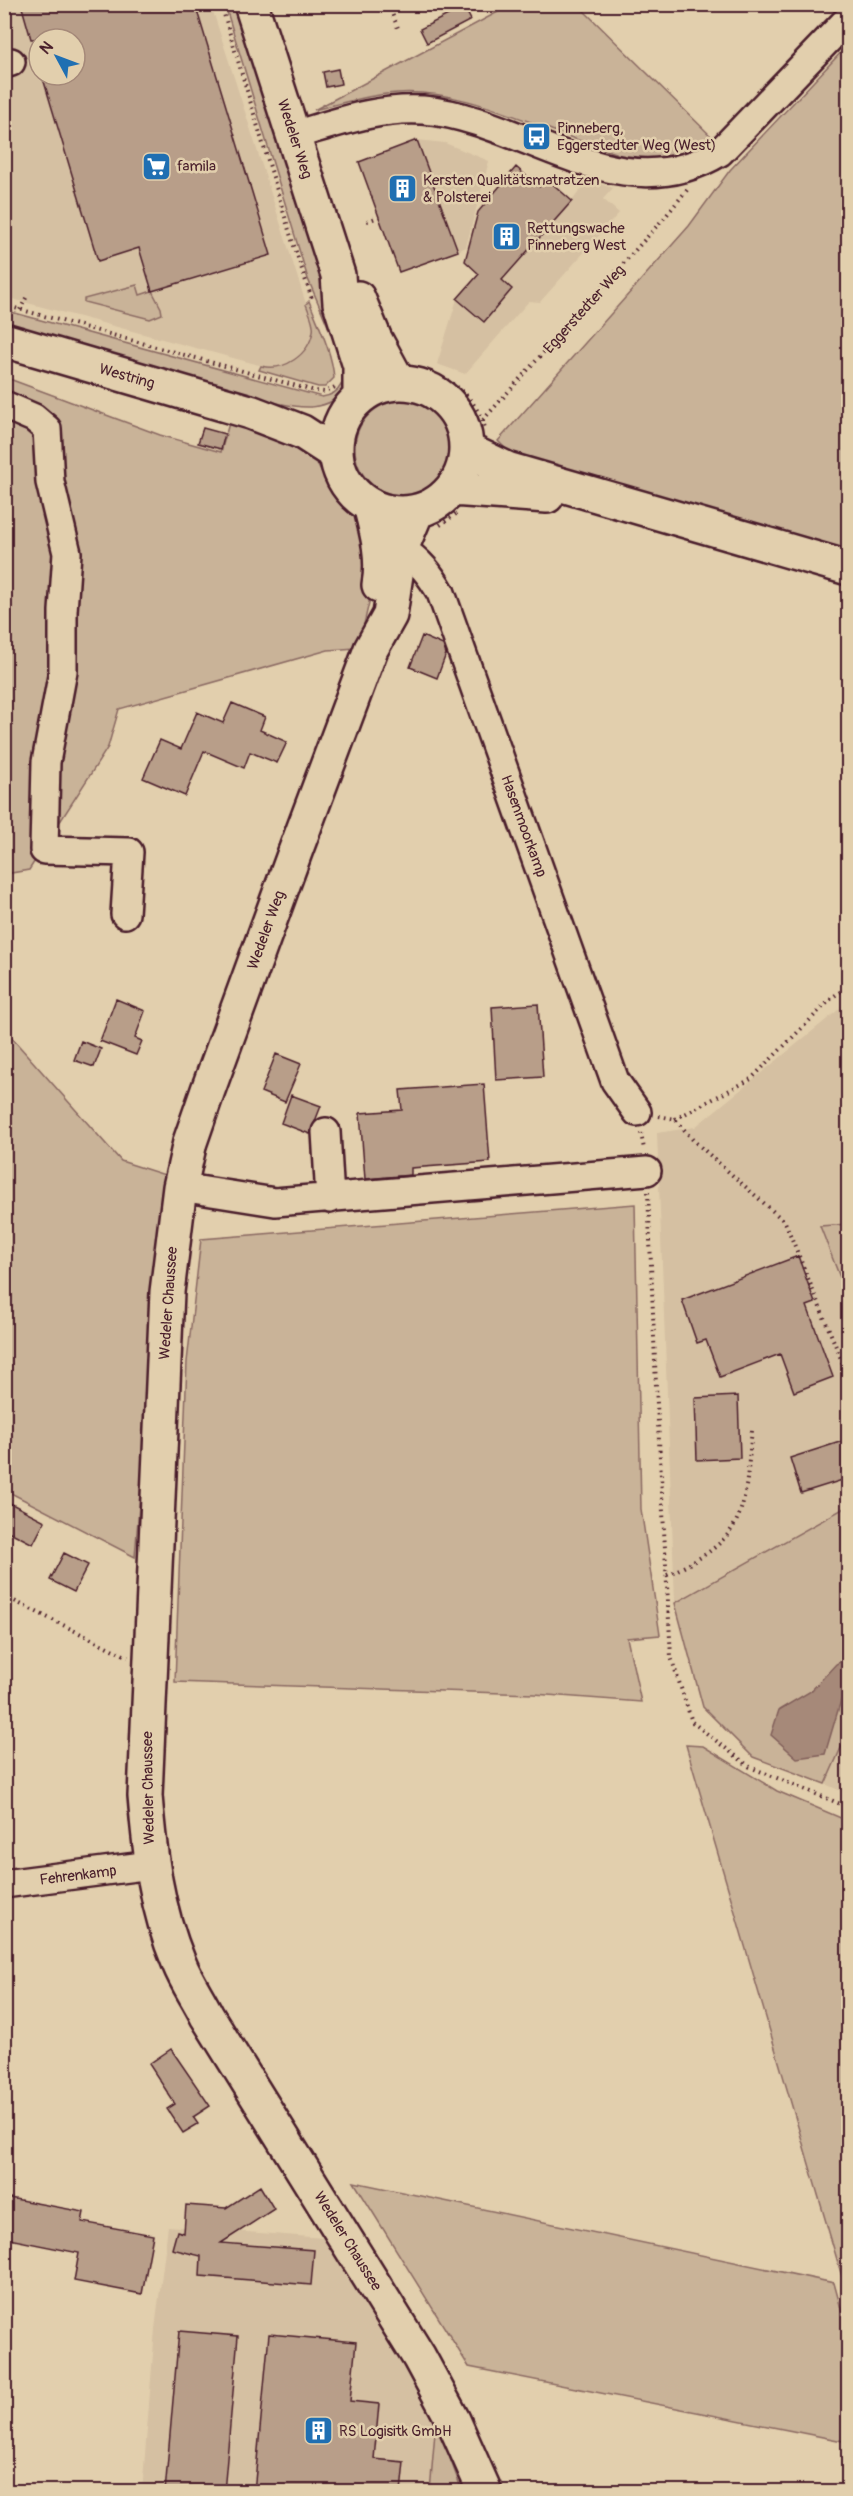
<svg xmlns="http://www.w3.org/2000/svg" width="853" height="2496" font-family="Pangolin,sans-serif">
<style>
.built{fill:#d5c0a2;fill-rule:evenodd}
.green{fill:#c9b398;stroke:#8a6962;stroke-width:1.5}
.water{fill:#a68979;stroke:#815f5a;stroke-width:1.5}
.building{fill:#b89e89;stroke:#4a1f2b;stroke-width:1.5}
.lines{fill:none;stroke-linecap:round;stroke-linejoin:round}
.minor-casing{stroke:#4a1f2b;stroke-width:32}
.major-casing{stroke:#4a1f2b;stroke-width:38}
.path{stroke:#4a1f2b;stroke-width:4;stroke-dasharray:1.5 4.5;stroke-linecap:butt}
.minor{stroke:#e2cfad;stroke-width:27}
.major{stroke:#e2cfad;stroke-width:33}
.labels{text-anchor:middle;stroke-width:5;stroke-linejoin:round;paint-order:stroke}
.poi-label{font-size:15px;fill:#4a1f2b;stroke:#e2cfad;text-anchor:start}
.street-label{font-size:15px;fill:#4a1f2b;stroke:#e2cfad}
</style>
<rect width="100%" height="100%" fill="#e2cfad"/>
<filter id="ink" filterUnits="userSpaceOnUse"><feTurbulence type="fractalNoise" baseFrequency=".0167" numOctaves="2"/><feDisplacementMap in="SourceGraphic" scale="12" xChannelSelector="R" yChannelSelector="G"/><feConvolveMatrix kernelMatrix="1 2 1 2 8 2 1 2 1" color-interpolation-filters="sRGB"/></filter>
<g filter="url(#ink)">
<!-- built -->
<path class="built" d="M4,5H211L314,329L307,346L295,360L281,367L270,368L5,297ZM39,39H75V75H39Z
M417,140L445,143L489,161L466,247L458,251Z
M588,180L613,188L603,199L619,213L540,302L529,301L465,374L437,364L457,299L484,322L512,290L502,280L572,201Z
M848,1002V1224L821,1226L848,1298V1506L675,1602L657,1133L695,1127Z
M848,1732V1794L825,1784Z
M168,2226L323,2238L436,2420L430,2491L142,2492L155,2329Z"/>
<!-- green -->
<path class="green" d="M225,5H239L342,342L338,343L333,338L308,279Z
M511,5H578L716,141L682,160L615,159L616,153C545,133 463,83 386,94C362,97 338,104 314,110Z
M848,45V558L518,461L498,441L689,226L730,170Z
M137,285L140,295L152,291L161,308L162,314L150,319L84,302V299Z
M309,301C319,326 332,352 334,378L325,387H318L259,370L261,366C284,372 309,355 313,331C315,323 308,311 306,304Z
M4,310L322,397C342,394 346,380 341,362L344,357L347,386C330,414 299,408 272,402L5,324Z
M4,377L160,435L221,452L229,423L283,436L313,455L331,490L341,503L360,518L374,581L361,637L356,648L328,650L119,709L108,747L29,870L5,874Z
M355 448a47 47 0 1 1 94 0a47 47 0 1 1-94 0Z
M4,1029L121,1161L165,1175L135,1557L5,1490Z
M635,1204L641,1509L660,1635L627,1638L641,1702L534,1694L175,1682L187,1362L201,1239Z
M848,1224V1298L820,1226Z
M848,1506V1732L825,1784L753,1757L703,1707L675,1603Z
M686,1745L703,1746L777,1791L848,1821V2297Z
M354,2182L834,2283L848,2334V2442L469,2367Z
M436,2420L462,2491H430Z"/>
<!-- water -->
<path class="water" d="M842,1661L848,1668V1690L841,1700L825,1754L797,1758L771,1735L779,1710L811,1691L836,1664Z"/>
<!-- building -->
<path class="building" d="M21,4H195L271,255L152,291L139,248L98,261L42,75H75V39H31Z
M464,7L471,20L427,43L420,29Z
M338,69L341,84L326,87L323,72Z
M417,140L458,251L399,272L359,162Z
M516,167L539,187L546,178L572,201L502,280L512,289L484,322L457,299L479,274L465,261L478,212Z
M203,428L225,434L221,449L198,443Z
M422,636L443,645L446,654L437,678L410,667Z
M232,703L265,717L260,730L287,742L277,763L250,752L244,768L204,751L185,796L143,778L160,740L181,749L197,712L223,723Z
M116,999L145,1011L135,1038L142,1041L136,1055L100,1041Z
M538,1004L543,1077L496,1080L492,1007Z
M81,1041L101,1049L94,1067L74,1060Z
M276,1054L301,1064L285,1102L261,1092Z
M484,1084L490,1162L411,1168V1175L365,1179L360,1113L402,1110L400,1090Z
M291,1095L321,1106L310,1134L281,1123Z
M798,1256L815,1303L807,1306L833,1377L794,1392L780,1354L720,1377L706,1340L697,1343L682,1300Z
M738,1396L740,1458L697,1460L695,1398Z
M843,1441L849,1458V1478L801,1493L790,1458Z
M4,1500L45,1521L33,1544L4,1529Z
M64,1553L88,1565L74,1592L50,1580Z
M171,2049L210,2106L193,2117L198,2124L183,2133L167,2109L175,2104L149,2064Z
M260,2186L274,2209L221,2243L314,2250L311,2285L200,2276L201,2256L172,2249L177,2231L184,2233L186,2205L226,2208Z
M4,2197L84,2212L82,2222L153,2235L142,2294L74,2281L79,2253L4,2238Z
M179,2331L238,2336L224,2492H165Z
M269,2334L356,2342L350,2401L379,2404L374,2459L404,2462L401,2492H254Z"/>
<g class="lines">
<defs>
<path id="minor" d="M4,64L11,62
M294,135C336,123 378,107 423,110C523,118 619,214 720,152L848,19
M4,405L34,418L47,429L50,482L67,553L63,611V671L46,762L44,850L129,852L125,914
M401,549C420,561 430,574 441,593L615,1081L637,1112
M326,1132L330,1199
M180,1187L275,1202L647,1171
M4,1884L151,1865"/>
<path id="major" d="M251,4L338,275L340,303L360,366V397
M358,298L375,339L399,383
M4,340L250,412L302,432L336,454
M336 448a65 65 0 1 1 130 0a65 65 0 1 1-130 0Z
M467,450L507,469L848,568
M452,489L547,496
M370,505C377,532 384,557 379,585
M417,511L399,554L390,615L371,649L295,852L208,1090L190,1142L180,1187L167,1292L145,1796C150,1855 156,1908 179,1963C186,1981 198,1998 207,2016L419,2357L453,2420L485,2492"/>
</defs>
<!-- minor casing -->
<use href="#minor" class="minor-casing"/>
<!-- major casing -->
<use href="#major" class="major-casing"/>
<!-- path -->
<path class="path" d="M221,4L291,237L313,302
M388,4L398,28
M367,221L379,217
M4,305L315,391L325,392L335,387
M20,310L27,296
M419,369C453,378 476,397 486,431
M483,420L665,217L687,190
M440,525L456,514
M659,1116L675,1119L693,1140L785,1222L848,1376
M675,1119L751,1079L833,997L848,986
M641,1133L644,1149
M648,1192L656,1386L671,1657L692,1722L750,1767L848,1807
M667,1575C750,1537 743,1512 752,1430
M4,1596L128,1657"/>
<!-- minor -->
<use href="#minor" class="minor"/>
<!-- major -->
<use href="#major" class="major"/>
</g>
</g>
<!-- icons -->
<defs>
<symbol id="bus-square" viewBox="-11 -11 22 22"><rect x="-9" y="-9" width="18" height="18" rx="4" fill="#1f6fb2" stroke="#e2cfad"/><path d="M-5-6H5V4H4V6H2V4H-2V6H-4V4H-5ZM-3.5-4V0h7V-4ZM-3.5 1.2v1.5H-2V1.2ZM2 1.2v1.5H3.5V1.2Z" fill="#fff"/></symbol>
<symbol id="supermarket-square" viewBox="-11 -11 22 22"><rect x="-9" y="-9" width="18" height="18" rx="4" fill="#1f6fb2" stroke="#e2cfad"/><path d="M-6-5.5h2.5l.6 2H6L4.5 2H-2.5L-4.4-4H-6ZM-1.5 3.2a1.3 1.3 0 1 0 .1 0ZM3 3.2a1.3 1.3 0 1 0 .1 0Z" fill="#fff"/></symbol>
<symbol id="building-square" viewBox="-11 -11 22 22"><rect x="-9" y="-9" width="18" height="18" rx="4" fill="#1f6fb2" stroke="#e2cfad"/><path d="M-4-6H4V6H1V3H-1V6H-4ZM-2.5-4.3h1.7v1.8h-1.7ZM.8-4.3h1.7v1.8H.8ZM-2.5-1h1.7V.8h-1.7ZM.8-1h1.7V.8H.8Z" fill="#fff"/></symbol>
</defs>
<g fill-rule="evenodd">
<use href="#bus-square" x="520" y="120" width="33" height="33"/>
<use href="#supermarket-square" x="140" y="150" width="33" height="33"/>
<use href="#building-square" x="386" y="172" width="33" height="33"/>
<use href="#building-square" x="490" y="220" width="33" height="33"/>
<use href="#building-square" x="302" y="2414" width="33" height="33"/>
</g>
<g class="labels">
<!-- poi labels -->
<g class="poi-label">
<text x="557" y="133">Pinneberg,<tspan x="557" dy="17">Eggerstedter Weg (West)</tspan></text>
<text x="177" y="171">famila</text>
<text x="423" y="185">Kersten Qualitätsmatratzen<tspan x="423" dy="17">&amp; Polsterei</tspan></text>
<text x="527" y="233">Rettungswache<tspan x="527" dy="17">Pinneberg West</tspan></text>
<text x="339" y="2436">RS Logisitk GmbH</text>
</g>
<!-- street labels -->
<g class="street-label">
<text transform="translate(295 139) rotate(72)" y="5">Wedeler Weg</text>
<text transform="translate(584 309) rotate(-48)" y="5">Eggerstedter Weg</text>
<text transform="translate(127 376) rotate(16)" y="5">Westring</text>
<text transform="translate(524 826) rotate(70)" y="5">Hasenmoorkamp</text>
<text transform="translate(266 930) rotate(-70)" y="5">Wedeler Weg</text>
<text transform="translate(168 1303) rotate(-86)" y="5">Wedeler Chaussee</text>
<text transform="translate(148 1788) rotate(-91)" y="5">Wedeler Chaussee</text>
<text transform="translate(78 1875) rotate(-7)" y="5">Fehrenkamp</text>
<text transform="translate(348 2241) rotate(58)" y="5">Wedeler Chaussee</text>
</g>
</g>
<!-- margin -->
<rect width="853" height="2496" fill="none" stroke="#e2cfad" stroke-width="24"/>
<rect x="12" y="12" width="829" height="2472" fill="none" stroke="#4a1f2b" stroke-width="2" filter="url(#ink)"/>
<!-- north arrow -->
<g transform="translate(57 57) rotate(311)"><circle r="28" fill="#e2cfad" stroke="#a58979" stroke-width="1.5"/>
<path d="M0-4.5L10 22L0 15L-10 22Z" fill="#1f6fb2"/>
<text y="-9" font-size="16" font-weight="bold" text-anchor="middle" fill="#4a1f2b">N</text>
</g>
</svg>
